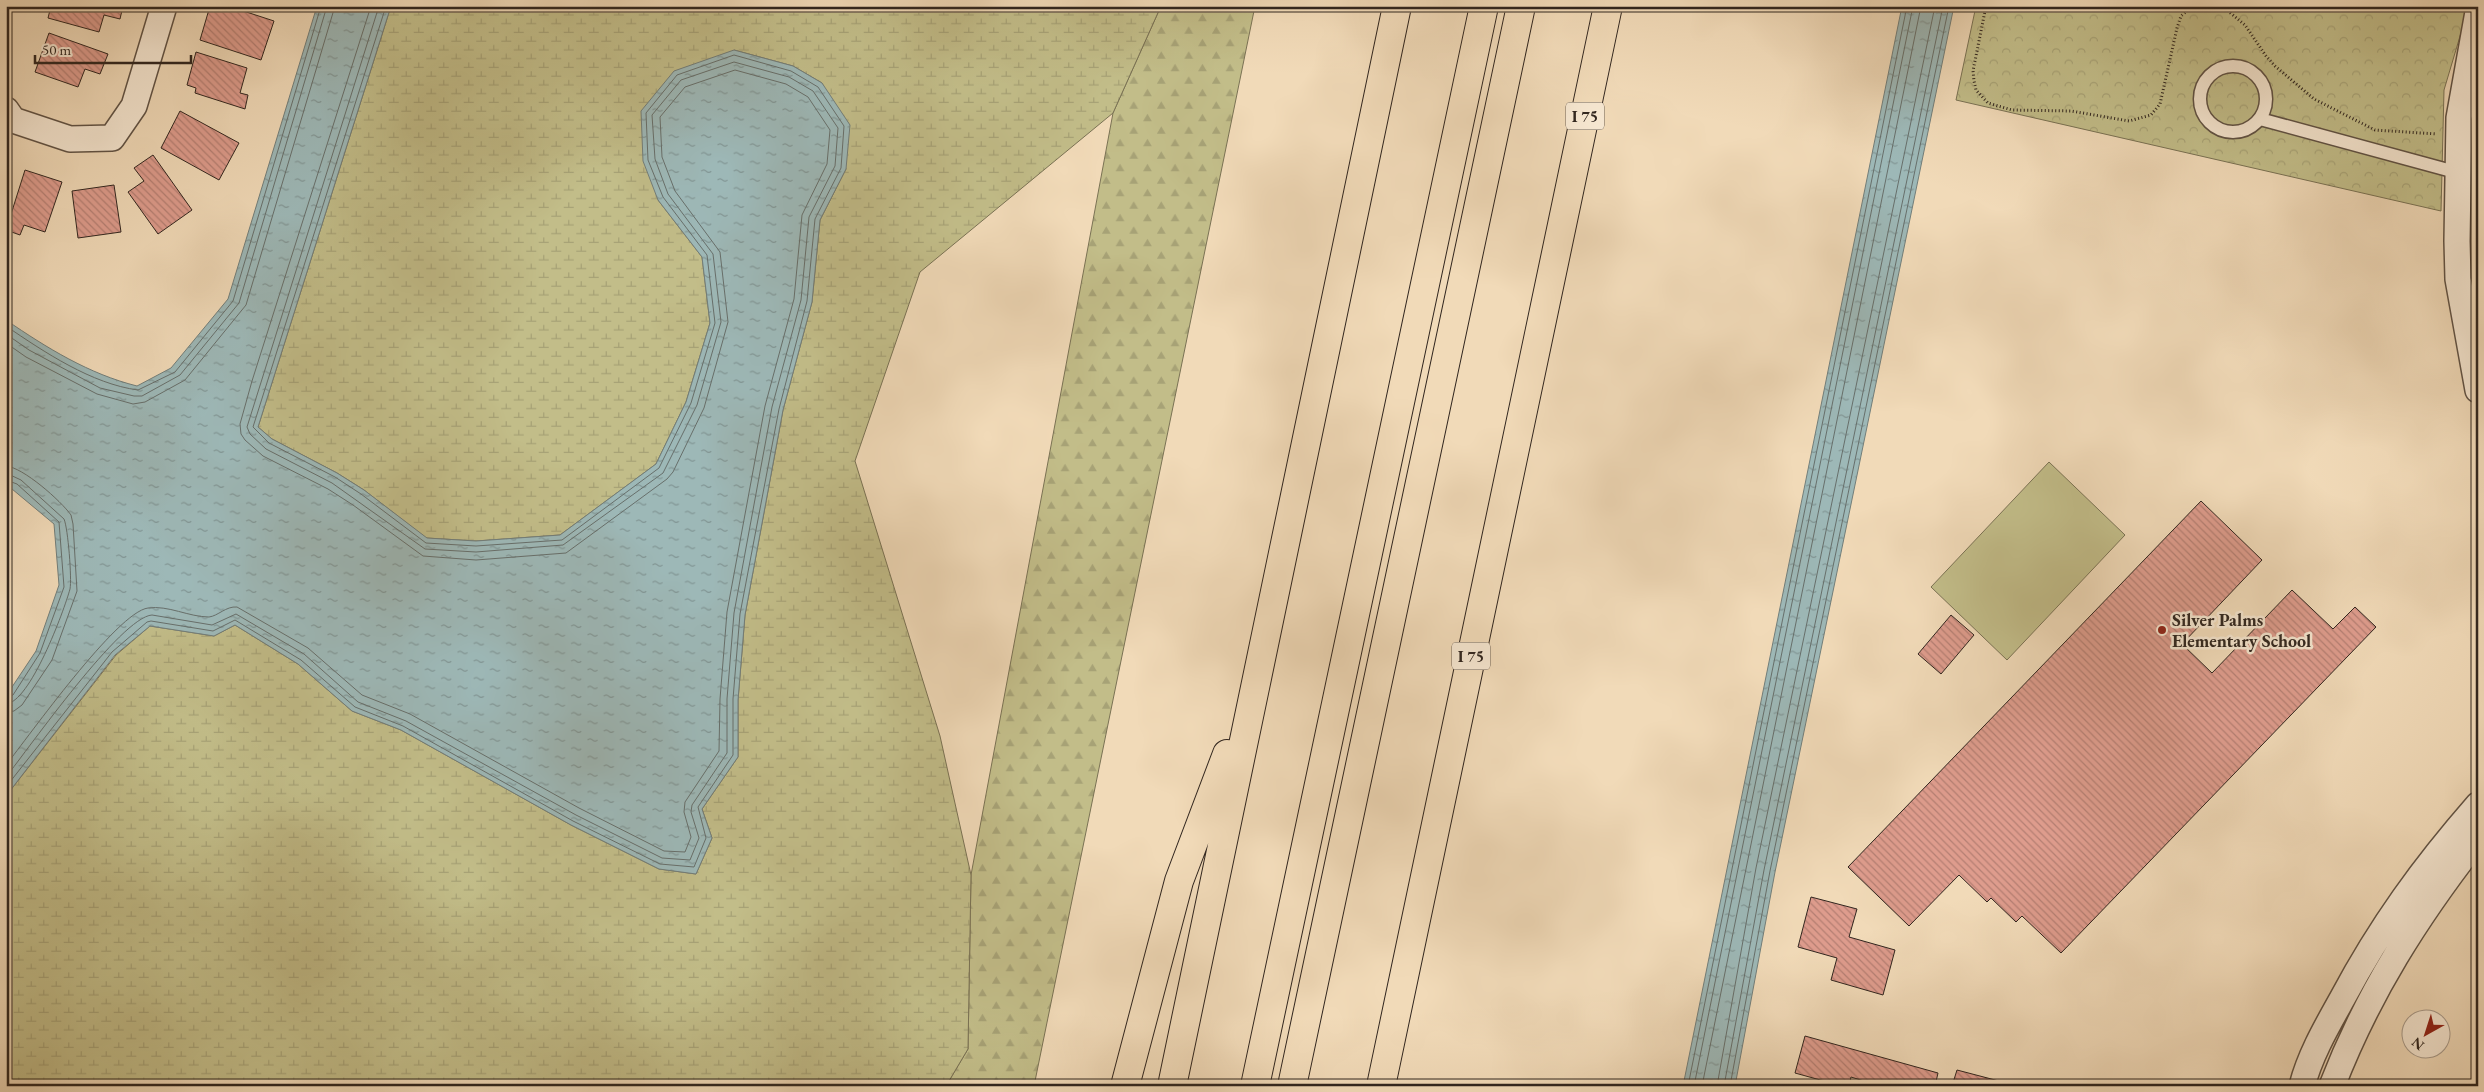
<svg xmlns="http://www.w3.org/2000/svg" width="2484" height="1092" font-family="'EB Garamond',serif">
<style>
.forest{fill:url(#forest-firs);stroke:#7a7254}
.wetland{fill:url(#wetland-marsh);stroke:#7a7254}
.park{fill:url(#park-crowns);stroke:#7a7254}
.pitch{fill:#c2bd89;stroke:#7a7254}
.water{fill:url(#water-ripples);stroke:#727e7a}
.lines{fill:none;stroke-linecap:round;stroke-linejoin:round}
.shore{stroke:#676f6b;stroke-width:1}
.building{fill:url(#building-back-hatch);stroke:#31261f}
.service-casing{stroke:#615345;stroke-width:15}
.minor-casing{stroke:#615345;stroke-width:28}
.motorway-casing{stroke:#31261f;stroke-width:30}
.path{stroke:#31261f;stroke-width:3;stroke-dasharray:1 2.5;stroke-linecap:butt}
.service{stroke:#f6e7d1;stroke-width:12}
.minor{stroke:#f6e7d1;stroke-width:25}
.motorway{stroke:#f1dab8;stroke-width:28}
.poi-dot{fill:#8f2418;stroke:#f6e7d1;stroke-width:2}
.labels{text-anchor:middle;stroke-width:5;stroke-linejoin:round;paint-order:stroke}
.shield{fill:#f6e7d1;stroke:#6c6054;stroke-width:1}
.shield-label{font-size:16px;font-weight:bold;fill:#31261f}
.poi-label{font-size:18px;font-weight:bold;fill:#31261f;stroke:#f6e7d1;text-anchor:start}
</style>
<defs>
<pattern id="forest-firs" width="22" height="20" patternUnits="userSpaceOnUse" patternTransform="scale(1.25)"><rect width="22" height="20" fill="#c2bd89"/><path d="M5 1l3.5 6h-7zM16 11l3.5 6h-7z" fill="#a7a276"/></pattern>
<pattern id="wetland-marsh" width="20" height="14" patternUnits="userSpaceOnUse" patternTransform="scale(1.25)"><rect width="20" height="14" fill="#c2bd89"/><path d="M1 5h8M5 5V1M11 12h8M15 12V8" fill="none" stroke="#a7a276"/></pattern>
<pattern id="park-crowns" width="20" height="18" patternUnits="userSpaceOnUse" patternTransform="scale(1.25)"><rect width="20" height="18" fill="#c2bd89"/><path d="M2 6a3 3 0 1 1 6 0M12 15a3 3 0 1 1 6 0" fill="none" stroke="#a7a276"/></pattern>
<pattern id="water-ripples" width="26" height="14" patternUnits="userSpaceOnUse" patternTransform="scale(1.25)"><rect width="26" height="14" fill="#9db8b7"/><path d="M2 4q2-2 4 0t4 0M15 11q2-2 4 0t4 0" fill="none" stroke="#819594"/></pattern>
<pattern id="building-back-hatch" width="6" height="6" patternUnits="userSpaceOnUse" patternTransform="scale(1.25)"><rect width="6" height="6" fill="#de9c8d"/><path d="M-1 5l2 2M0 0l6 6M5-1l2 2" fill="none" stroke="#b57f73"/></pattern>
</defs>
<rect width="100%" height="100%" fill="#f1dab8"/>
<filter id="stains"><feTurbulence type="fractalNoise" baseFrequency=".004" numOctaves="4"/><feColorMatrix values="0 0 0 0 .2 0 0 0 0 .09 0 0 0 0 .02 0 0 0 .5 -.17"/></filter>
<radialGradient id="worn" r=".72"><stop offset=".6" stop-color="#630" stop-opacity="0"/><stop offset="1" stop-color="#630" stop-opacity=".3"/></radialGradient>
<!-- forest -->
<path class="forest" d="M1161,6H1255L1034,1086H946L968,1049L971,875L1113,113Z"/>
<!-- wetland -->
<path class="wetland" d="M391,6H1161L1113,113L920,272L855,461L940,736L971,875L968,1049L946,1086H6V796L116,655L150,626L214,636L235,625L298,664L352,711L401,730L571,825L659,869L696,874L712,838L702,809L738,757V700L745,615L783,410L812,302L820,220L846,169L822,83L793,66L734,50L658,200L702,257L710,323L686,402L656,464L560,535L476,541L426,538L364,490L337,473L272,439L258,427Z"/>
<!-- park -->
<path class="park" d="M1976,6H2469L2444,90L2441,211L1956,100Z"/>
<!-- pitch -->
<path class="pitch" d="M2049,462L2125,535L2007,660L1931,587Z"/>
<!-- water -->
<path class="water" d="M317,6H391L258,427L272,439L337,473L364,490L427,538L476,541L560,535L656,464L686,402L710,323L702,257L658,200L643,161L641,111L674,71L734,50L793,66L822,83L850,125L846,169L820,220L812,302L783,410L745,615L738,700V757L702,809L712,838L696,874L659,869L571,825L401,730L352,711L298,664L235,625L214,636L150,626L115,655L6,796V696L36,651L59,585L54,524L6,484V320C47,348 89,374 137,386L171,368L228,299Z
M1902,6H1954L1775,872L1735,1086H1683Z"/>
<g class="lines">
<!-- shore -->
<path class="shore" d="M6,326C44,352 92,384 138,390L175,372L233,301L321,6
M6,334L29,350L100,388L134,396H142L180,375L239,303L327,6
M6,343L26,357L97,394L133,404L145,402L185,380L246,305L335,6
M6,466C23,467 61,501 71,515L73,524L77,591L52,660L22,705L14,711L6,712
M6,473L21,480L64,519C68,528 72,579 70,589C64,611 30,703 6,704
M6,480L17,484L59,522L64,587L40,653L13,695L6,698
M6,765C29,736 117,612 148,608C168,605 189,617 209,617C218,616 226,606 237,607L308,648L362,695L410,714L579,808L664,851L685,852L691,837L684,812L685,802L719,751L720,699L727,612L765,406L794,299L802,215L827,164L830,130L808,97L786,84L735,70L685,87L660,117L662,157L675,191L720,252L728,322L704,408L673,472L667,479L566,553L476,560L423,556L353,505L328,489L263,456L245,440L241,434L240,424L252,381L371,6
M6,777C29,748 121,617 152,615L212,625L236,614L304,654L358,702L406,721L576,815L662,858L690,860L699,838L691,812L692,805L727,753V699L734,613L772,407L801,300L809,217L835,166L838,128L813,91L789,77L734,62L681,80L652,115L655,159L668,194L713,254L721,322L697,405L663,473L563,545L476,552L425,549L332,483L266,449L250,434L247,427L379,6
M6,787L112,652L147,622L151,621L213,631L235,620L301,660L355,707L403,726L573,821L660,864L694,867L706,838L698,807L733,755V699L740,614L779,409L807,301L815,219L841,168L844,126L818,87L791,71L734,55L677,75L646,113L648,160L663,197L707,255L715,323L691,403L659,468L562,540L476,546L426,543L361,494L335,477L269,443L253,427L386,6
M1688,1086L1907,6
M1694,1086L1913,6
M1702,1086L1921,6
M1717,1086L1756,868L1935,6
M1724,1086L1764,870L1943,6
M1730,1086L1770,871L1949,6"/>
</g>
<!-- building -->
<path class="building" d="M51,6H123L120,19L104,15L99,32L48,18Z
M210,6H228L274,21L261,60L200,40Z
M49,33L108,54L100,74L85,69L78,87L35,72Z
M196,52L247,68L240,93L248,95L245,109L195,93L196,88L187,85Z
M180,111L239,143L219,180L161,148Z
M153,155L192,210L158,234L128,192L144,181L134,168Z
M25,170L62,182L45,232L24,225L20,235L6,230Z
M114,185L121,232L78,238L72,191Z
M2201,501L2262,560L2182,644L2212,673L2292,590L2333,629L2355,607L2376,627L2061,953L2022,916L2016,922L1991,898L1987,902L1959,875L1909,926L1848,867Z
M1951,615L1974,635L1941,674L1918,654Z
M1811,897L1857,909L1849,937L1895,950L1883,995L1831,980L1837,958L1798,947Z
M1805,1036L1938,1073L1935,1086H1880L1851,1077L1849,1086H1842L1795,1073Z
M1957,1070L2018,1086H1952Z"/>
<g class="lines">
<defs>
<path id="service" d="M2200 99a33 33 0 1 1 66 0a33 33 0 1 1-66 0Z
M2260,119L2459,173"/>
<path id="minor" d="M2478,12L2459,118L2457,241L2458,279L2478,390
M6,110L13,120L70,139L112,138L134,106L164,6
M2302,1086C2310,1055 2327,1026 2342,999C2381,926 2423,868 2478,805
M2332,1086C2368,993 2417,916 2478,838"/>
<path id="motorway" d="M1125,1086L1179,881L1227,754
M1172,1086L1397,6
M1255,1086L1484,6
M1292,1086L1521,6
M1381,1086L1608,6"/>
</defs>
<!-- service casing -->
<use href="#service" class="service-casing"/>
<!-- minor casing -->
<use href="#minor" class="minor-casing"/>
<!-- motorway casing -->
<use href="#motorway" class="motorway-casing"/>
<!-- path -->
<path class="path" d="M1986,6L1973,71L1974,81L1976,90L1988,103L2012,110L2071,111L2129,121L2151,115L2160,104L2177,28L2181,16L2193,6
M2222,6L2245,25L2266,56L2275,66L2314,99L2375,130L2437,134"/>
<!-- service -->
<use href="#service" class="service"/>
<!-- minor -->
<use href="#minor" class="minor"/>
<!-- motorway -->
<use href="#motorway" class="motorway"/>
</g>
<!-- markers -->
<circle class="poi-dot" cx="2162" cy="630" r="5"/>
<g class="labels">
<!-- shield labels -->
<g class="shield">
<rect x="1566" y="102.5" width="38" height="27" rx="4"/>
<rect x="1452" y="642.5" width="38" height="27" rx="4"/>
</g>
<g class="shield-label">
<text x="1585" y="122">I 75</text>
<text x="1471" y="662">I 75</text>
</g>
<!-- poi labels -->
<g class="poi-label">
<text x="2172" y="626">Silver Palms<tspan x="2172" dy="21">Elementary School</tspan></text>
</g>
</g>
<!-- margin -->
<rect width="2484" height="1092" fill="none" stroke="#f1dab8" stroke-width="25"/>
<rect x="8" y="8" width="2469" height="1077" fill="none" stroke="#31261f" stroke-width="2.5"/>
<rect x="12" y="12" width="2459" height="1067" fill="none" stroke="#31261f"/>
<!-- north arrow -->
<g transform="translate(2426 1034) rotate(219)"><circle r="24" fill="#f6e7d1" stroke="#a79a8a"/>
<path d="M0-4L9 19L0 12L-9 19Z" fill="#8f2418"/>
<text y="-8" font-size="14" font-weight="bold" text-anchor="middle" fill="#31261f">N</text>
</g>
<!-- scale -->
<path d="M35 55v8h156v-8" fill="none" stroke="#31261f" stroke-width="2.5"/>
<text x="42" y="55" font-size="15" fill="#31261f" stroke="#f6e7d1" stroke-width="4" paint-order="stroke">50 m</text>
<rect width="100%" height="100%" filter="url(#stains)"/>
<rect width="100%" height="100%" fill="url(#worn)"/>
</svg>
